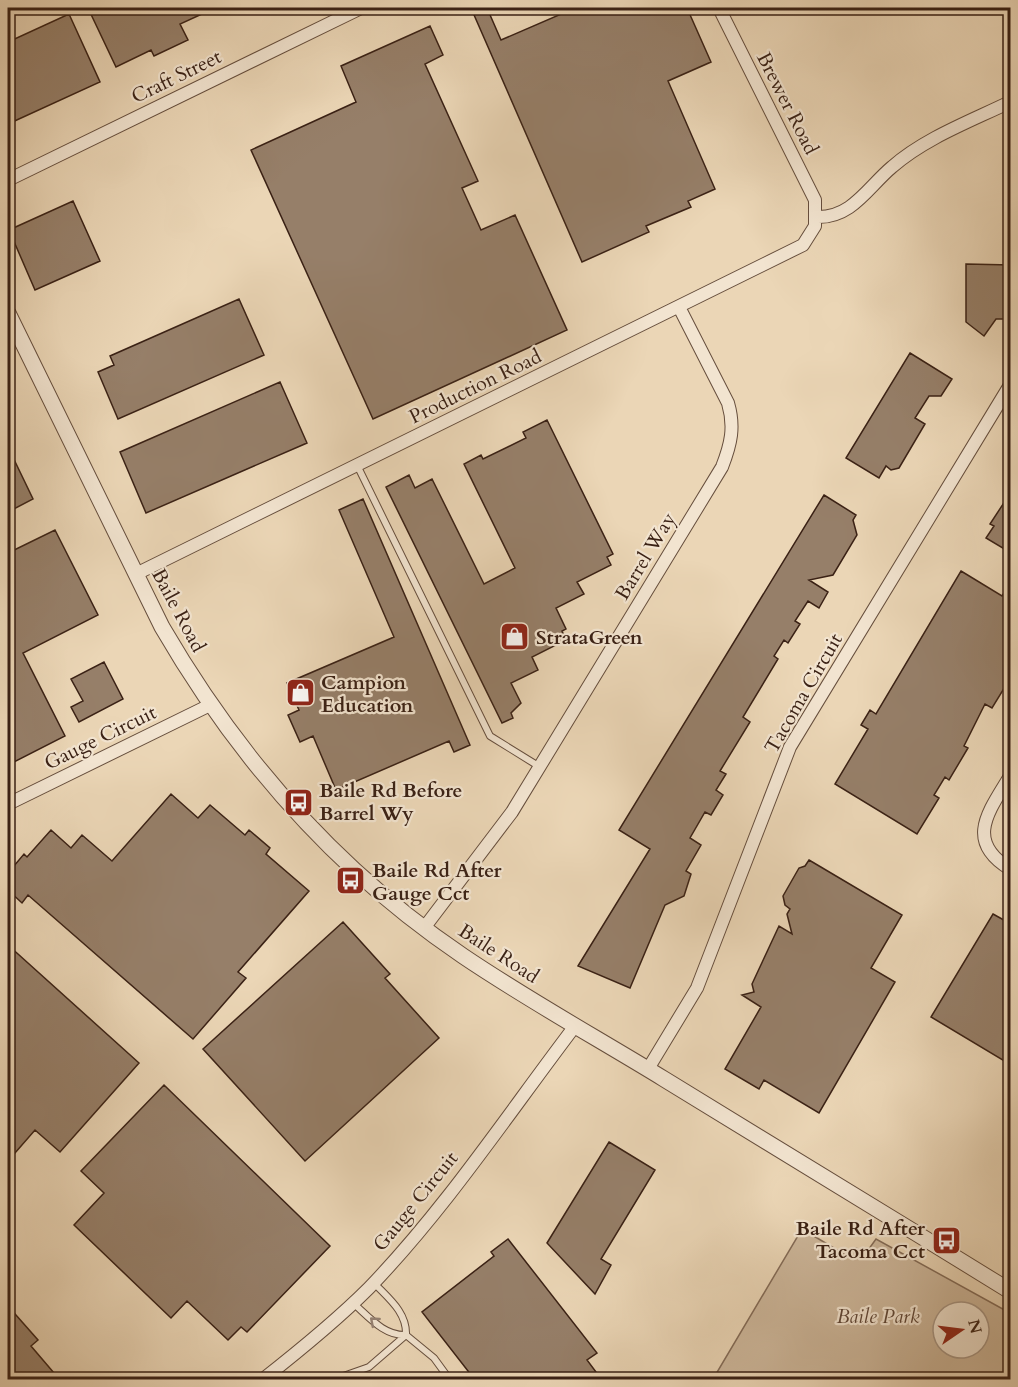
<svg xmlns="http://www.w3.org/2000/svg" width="1018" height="1387" font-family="Cardo,serif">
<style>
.green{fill:#cdb79b;stroke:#846c58;stroke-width:1.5;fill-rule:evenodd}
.building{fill:#967f69;stroke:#3a2115;stroke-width:1.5}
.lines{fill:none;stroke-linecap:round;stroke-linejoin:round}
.service-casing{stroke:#664e3d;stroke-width:8}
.minor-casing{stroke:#664e3d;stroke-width:14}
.tertiary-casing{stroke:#664e3d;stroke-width:17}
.service{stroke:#f2e4d0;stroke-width:6}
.minor{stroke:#f2e4d0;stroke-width:12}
.tertiary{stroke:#f2e4d0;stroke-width:15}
.oneway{stroke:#968272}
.labels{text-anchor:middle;stroke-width:4.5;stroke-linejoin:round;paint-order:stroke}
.street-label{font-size:20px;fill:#3a2115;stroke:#f2e4d0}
.poi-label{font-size:20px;font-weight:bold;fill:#3a2115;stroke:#f2e4d0;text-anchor:start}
.park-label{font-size:20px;font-style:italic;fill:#5f4636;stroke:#f2e4d0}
</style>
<rect width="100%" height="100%" fill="#ebd6b6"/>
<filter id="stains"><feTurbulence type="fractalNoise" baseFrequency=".00333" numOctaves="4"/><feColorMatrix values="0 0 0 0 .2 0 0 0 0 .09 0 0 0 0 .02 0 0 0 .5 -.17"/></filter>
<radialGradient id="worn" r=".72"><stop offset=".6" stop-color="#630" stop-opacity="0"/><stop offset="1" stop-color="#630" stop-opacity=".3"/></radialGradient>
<!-- green -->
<path class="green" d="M802,1229L849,1257L856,1248L866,1253L876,1239L1010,1313V1379H713ZM943,1312H979V1348H943Z"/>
<!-- building -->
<path class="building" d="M88,8H215L180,24L188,40L154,56L151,50L116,67Z
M471,8H487L501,40L575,8H687L711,62L668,81L715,189L688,201L691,207L646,226L649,232L582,262Z
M69,14L100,82L8,124V42Z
M430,26L443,55L425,64L478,181L462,188L481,230L515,215L567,330L373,419L251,150L356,102L341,66Z
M73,201L100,261L35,290L9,230Z
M966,264L1011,265V319H996L984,336L966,322Z
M239,299L264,355L118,419L98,372L114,365L110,356Z
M910,353L952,379L941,396H929L915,418L925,424L899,468L891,470L886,466L879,478L846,458Z
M280,382L307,443L146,513L120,452Z
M547,420L613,554L607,557L611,565L577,582L584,594L556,608L566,629L562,631L566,640L532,657L538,670L511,683L521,703L511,713L513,718L502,723L386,487L409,475L415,488L432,479L484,584L515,568L464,464L481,455L483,459L526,438L523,432Z
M8,447L33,499L8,512Z
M1011,492V553L986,538L994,526L990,524Z
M824,495L856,515L853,520L857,535L833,575L809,580L828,592L819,608L808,601L795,621L800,624L788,643L784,640L774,656L778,659L743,717L750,722L720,771L726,774L716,790L723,795L711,815L705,812L690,838L701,845L686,871L691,874L684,896L665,905L630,988L578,966L650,849L619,830Z
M363,499L470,745L454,752L449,741L336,790L313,736L300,742L288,715L299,710L287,683L394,637L339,510Z
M55,530L98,615L23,653L65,736L8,765V553Z
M961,571L1002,596L1011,582V677L992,708L985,704L964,746L968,748L949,780L945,777L934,795L939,798L917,834L835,784L868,729L861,725L870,710L876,714Z
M104,662L123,699L79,722L71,707L83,701L71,679Z
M171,794L198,818L210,805L245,835L249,830L270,848L266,854L309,891L238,972L246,978L193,1039L28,895L22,903L8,890V873L24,854L27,857L51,830L71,848L82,835L112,861Z
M809,860L902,915L871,968L895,982L819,1113L764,1080L759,1089L725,1069L761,1007L742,995L754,992L752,984L779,926L792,934L787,914L790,909L785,905L783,896L799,868L805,866Z
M993,914L1011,924V988L1006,996L1011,999V1065L931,1017Z
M343,922L390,974L385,978L439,1038L305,1161L203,1049Z
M8,945L139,1063L60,1152L35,1130L8,1161Z
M164,1085L330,1246L247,1332L241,1327L228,1340L187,1301L171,1318L74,1225L104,1193L81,1171Z
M609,1142L655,1170L601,1259L611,1265L595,1294L547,1243Z
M508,1239L597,1353L587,1360L602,1380H475L422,1312L494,1256L491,1252Z
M8,1306L38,1340L31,1346L60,1380H8Z"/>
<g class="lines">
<defs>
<path id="service" d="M357,465L490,736L540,767
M353,1303C369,1317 384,1336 406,1335C407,1312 388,1298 374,1283
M332,1380L369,1367L406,1335L434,1358L450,1380"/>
<path id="minor" d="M8,180L361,8
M817,217C852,218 868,187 892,167C925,138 971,121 1010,102
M136,574L803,245L815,226V200L719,8
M1010,776C989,811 964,841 1010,869
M8,804L210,705
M424,928L512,812L722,467C731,444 735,427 728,403L679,307
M648,1069L697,988L790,747L1010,385
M262,1380C299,1351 336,1321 369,1288C446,1208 508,1114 575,1026"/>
<path id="tertiary" d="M8,313L162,627C238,758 337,871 463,956C528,1000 597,1038 664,1079C780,1150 895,1220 1010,1291"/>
</defs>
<!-- service casing -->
<use href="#service" class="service-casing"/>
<!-- minor casing -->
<use href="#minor" class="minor-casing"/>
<!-- tertiary casing -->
<use href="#tertiary" class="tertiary-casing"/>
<!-- service -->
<use href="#service" class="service"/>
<!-- minor -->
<use href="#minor" class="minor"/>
<!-- tertiary -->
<use href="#tertiary" class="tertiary"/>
</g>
<!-- one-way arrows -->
<defs><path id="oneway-chevron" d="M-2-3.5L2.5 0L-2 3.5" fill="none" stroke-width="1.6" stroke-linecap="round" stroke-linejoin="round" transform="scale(1.5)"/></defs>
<use class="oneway" href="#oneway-chevron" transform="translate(374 1321) rotate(-139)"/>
<!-- icons -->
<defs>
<symbol id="shop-square" viewBox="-11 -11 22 22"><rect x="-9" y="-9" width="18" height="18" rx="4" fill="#8f2418" stroke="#f2e4d0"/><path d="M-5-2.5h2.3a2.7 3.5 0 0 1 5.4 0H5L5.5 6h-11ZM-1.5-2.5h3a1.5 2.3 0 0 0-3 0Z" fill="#fff"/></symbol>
<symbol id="bus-square" viewBox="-11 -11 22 22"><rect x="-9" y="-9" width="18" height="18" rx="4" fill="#8f2418" stroke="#f2e4d0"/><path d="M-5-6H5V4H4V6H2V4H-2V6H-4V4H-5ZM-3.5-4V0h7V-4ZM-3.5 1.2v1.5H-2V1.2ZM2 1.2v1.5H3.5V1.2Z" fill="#fff"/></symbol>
</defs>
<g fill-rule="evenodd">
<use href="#shop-square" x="498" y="620" width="33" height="33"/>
<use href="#shop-square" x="284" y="676" width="33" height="33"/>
<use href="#bus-square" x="282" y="786" width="33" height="33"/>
<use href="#bus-square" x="334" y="864" width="33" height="33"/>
<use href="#bus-square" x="930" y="1224" width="33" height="33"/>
</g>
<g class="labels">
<!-- street labels -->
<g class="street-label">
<text transform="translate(176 76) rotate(-26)" y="7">Craft Street</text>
<text transform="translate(788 103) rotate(63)" y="7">Brewer Road</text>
<text transform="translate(475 386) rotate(-26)" y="7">Production Road</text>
<text transform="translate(645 556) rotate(-59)" y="7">Barrel Way</text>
<text transform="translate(179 610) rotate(62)" y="7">Baile Road</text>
<text transform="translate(803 693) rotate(-60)" y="7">Tacoma Circuit</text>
<text transform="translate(100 737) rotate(-26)" y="7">Gauge Circuit</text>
<text transform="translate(499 953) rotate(33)" y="7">Baile Road</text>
<text transform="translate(415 1201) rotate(-51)" y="7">Gauge Circuit</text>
</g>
<!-- poi labels -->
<g class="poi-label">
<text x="536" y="644">StrataGreen</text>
<text x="321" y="689">Campion<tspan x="321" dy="23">Education</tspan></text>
<text x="319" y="797">Baile Rd Before<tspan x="319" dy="23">Barrel Wy</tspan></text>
<text x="372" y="877">Baile Rd After<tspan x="372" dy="23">Gauge Cct</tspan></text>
<text x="925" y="1235" text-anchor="end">Baile Rd After<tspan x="925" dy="23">Tacoma Cct</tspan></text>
</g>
<!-- park labels -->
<g class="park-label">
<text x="878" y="1323">Baile Park</text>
</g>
</g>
<!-- margin -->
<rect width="1018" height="1387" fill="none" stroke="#ebd6b6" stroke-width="30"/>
<rect x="9" y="9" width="1000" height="1369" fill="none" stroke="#3a2115" stroke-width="3"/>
<rect x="15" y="15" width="988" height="1357" fill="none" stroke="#3a2115" stroke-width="1.5"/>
<!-- north arrow -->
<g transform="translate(961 1330) rotate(76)"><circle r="28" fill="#f2e4d0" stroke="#a89685" stroke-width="1.5"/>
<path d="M0-4.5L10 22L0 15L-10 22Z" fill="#8f2418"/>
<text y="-9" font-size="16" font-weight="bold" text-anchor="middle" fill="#3a2115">N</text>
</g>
<rect width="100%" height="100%" filter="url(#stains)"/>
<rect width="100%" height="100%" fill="url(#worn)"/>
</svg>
